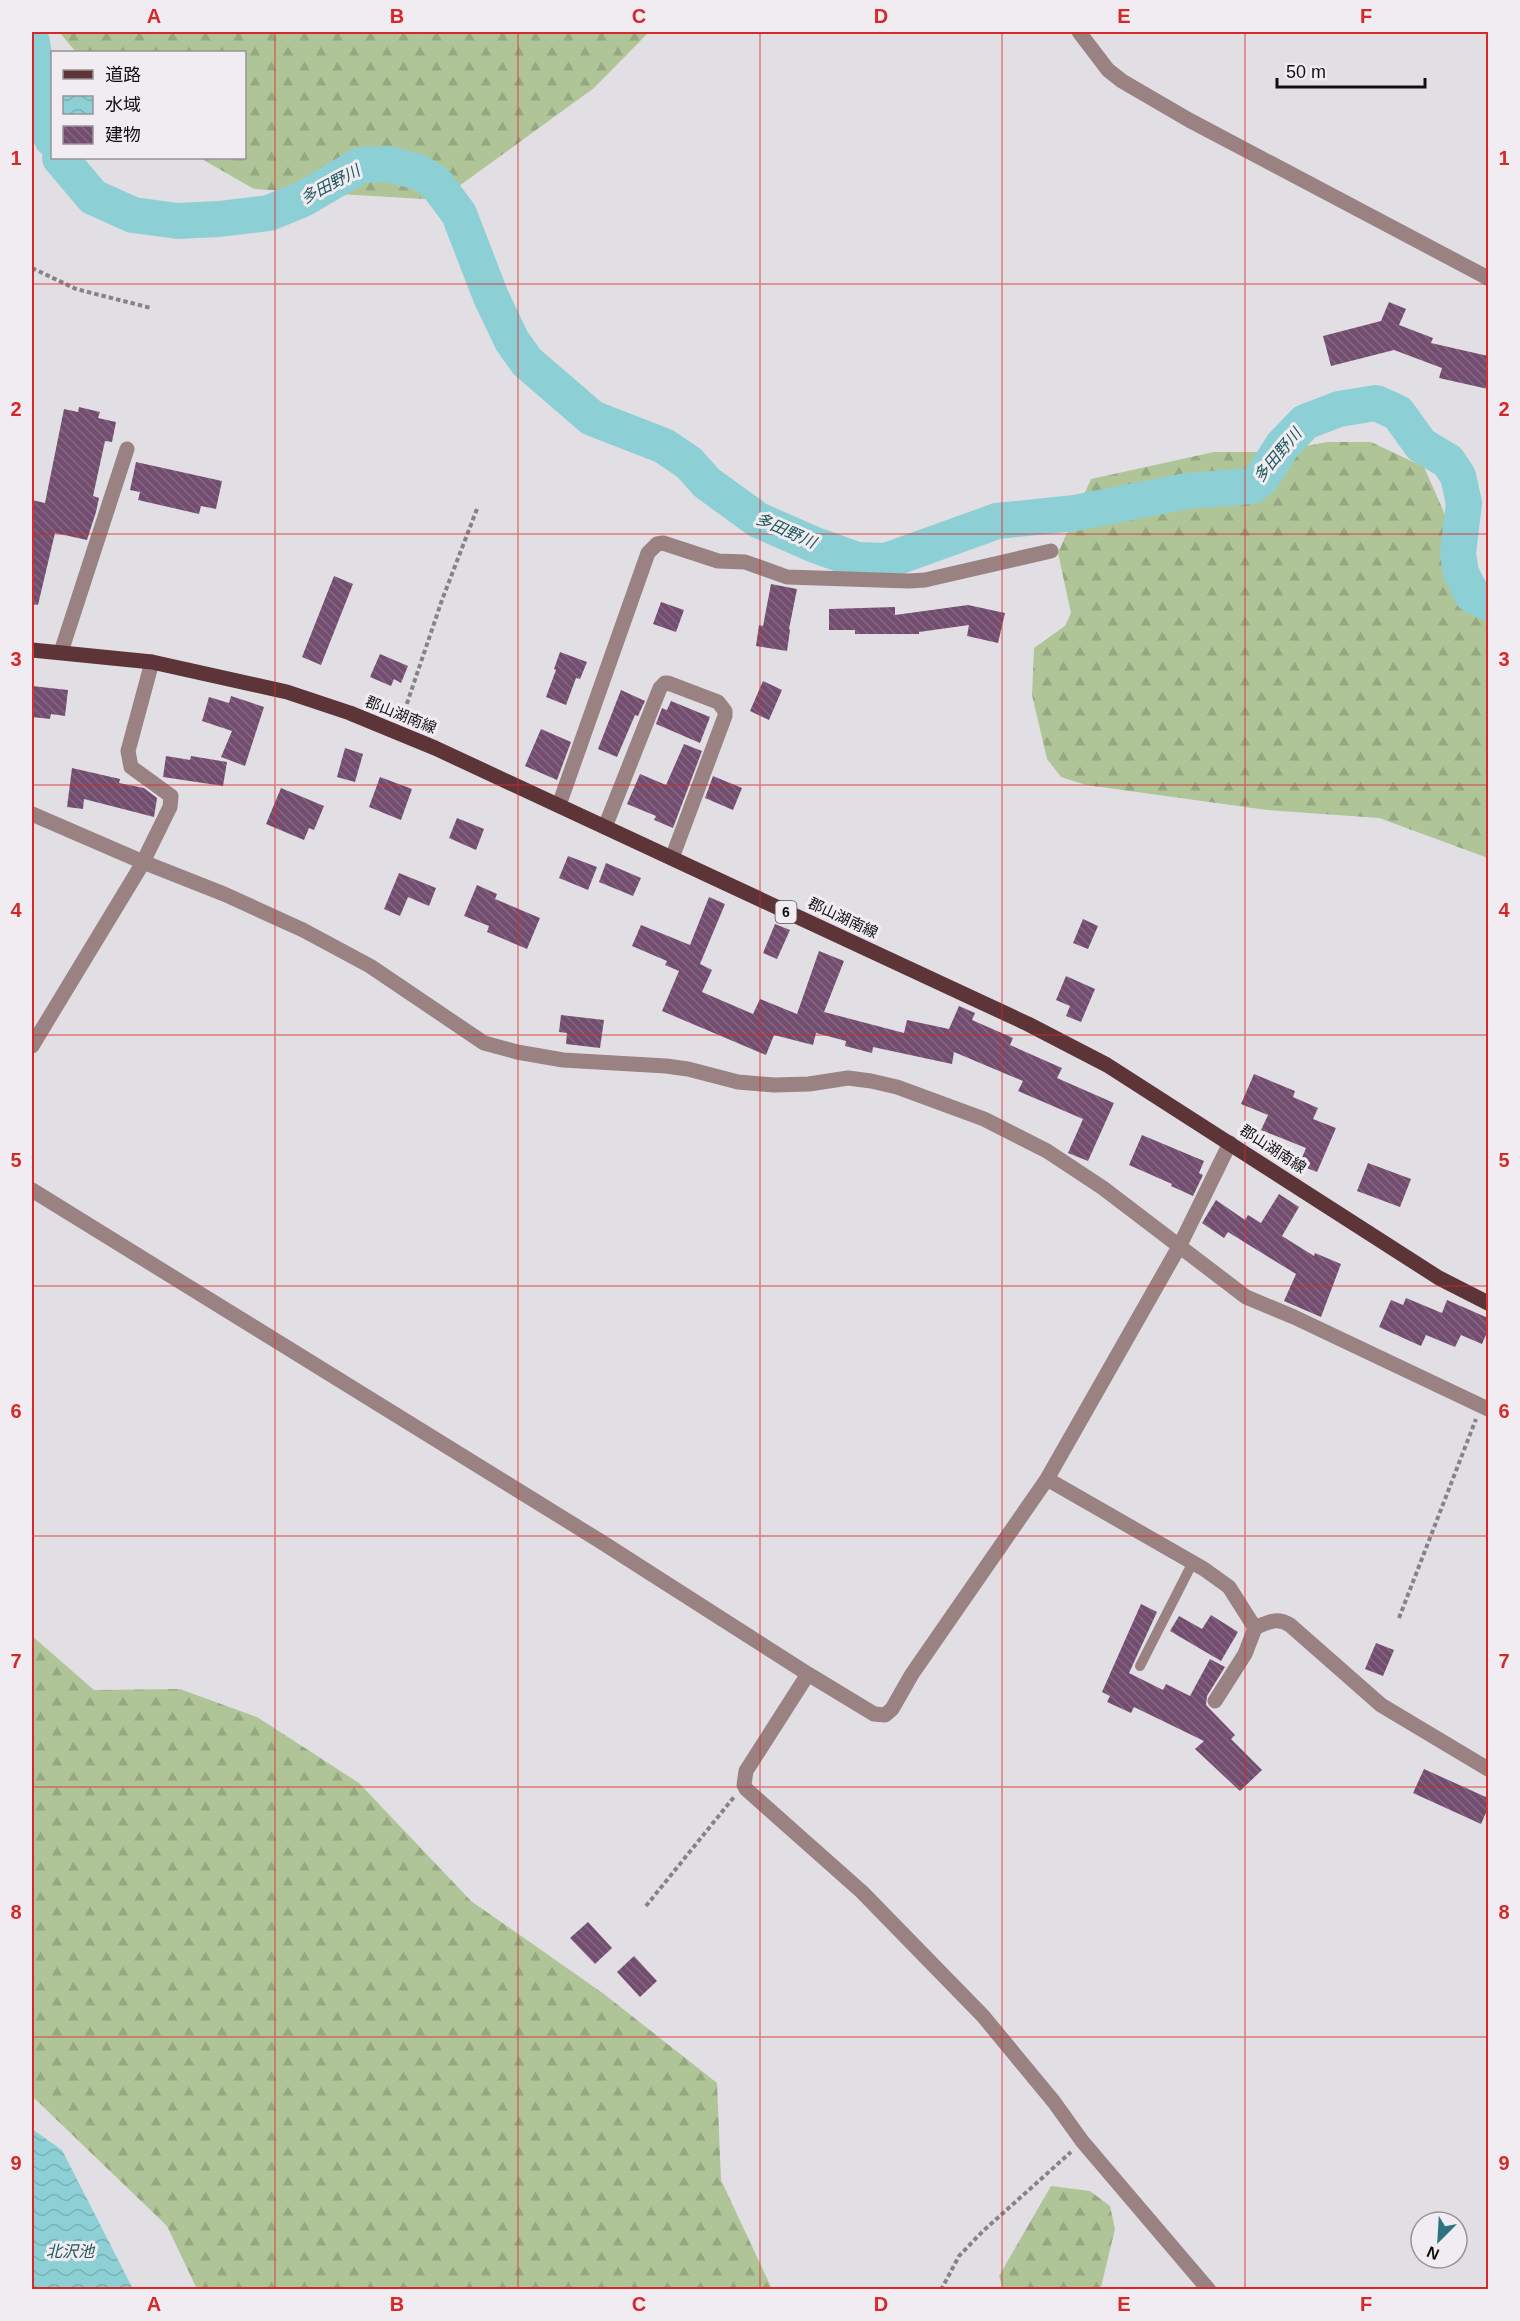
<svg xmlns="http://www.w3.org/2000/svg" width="1520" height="2321" font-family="Helvetica,'Noto Sans JP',sans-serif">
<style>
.forest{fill:url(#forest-firs)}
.water{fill:url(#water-waves)}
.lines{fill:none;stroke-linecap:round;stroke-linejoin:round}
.river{stroke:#8cd0d5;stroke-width:36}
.building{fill:url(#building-back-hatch)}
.path{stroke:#858386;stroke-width:4;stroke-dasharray:4.5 3;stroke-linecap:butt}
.lane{stroke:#9a8182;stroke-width:10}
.street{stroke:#9a8182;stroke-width:15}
.primary{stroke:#5d3438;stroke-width:15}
.grid{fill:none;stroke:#d62828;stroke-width:1.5;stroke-opacity:0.55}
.labels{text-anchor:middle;stroke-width:6;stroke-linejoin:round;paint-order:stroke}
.shield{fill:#f0ecf1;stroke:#545254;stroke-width:1.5}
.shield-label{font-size:14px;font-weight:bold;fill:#111011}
.street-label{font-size:15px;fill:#111011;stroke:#f0ecf1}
.water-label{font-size:16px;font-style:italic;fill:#1c575b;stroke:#f0ecf1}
.neatline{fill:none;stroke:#d62828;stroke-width:2}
.grid-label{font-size:20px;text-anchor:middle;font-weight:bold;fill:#d62828}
</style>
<defs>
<pattern id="forest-firs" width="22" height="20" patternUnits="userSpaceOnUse" patternTransform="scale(1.5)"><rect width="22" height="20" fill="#afc598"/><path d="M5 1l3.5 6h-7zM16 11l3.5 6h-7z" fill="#96a882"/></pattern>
<pattern id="water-waves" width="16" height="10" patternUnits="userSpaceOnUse" patternTransform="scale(1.5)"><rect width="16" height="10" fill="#8cd0d5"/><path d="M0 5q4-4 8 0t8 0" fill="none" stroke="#78b2b6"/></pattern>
<pattern id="building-back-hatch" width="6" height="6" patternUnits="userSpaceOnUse" patternTransform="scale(1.5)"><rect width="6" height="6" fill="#724d6f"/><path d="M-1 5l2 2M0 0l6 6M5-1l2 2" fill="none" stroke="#846881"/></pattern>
</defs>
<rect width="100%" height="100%" fill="#e2dfe4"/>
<!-- forest -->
<path class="forest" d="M59,32H649L594,88L440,200L254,189L200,158H244V52H76Z
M1327,442H1371L1424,467L1443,510L1460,563L1488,583V858L1379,818L1267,810L1086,785L1061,777L1047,759L1032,695L1034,648L1065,626L1071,613L1058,553L1091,479L1214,452H1276Z
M32,1636L94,1690L180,1689L257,1717L359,1783L471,1901L604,1994L717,2083L721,2180L772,2289H197L167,2226L32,2096Z
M1051,2186L1090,2191L1110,2206L1115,2229L1101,2287L1102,2289H1003L999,2276Z"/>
<!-- water -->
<path class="water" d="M32,2129L62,2150L133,2289H32Z"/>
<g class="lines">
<!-- river -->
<path class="river" d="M32,42L44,119L52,139
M60,158L93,197L133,215L178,221L219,219L269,213L303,199L361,165L388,164L419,172L436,183L459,214L491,297L512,341L527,362L592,418L664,446L689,463L707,483L758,520L815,545L857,560L886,561L997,521L1075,513L1187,491L1252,486L1262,478L1282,446L1305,422L1339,409L1376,403L1398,413L1421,445L1448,461L1458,476L1464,503L1458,553L1461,573L1473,596L1488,603"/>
</g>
<!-- building -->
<path class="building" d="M1389,302L1406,309L1399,325L1433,338L1431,343L1488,356V389L1439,378L1442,368L1394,350L1331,366L1323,336L1381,321Z
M79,407L100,412L98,418L116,422L112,442L105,441L93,496L99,498L96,512L87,540L55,533L38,605L32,604V500L45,503L64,409L78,412Z
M136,462L222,481L216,509L201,506L199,514L138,500L140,492L130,490Z
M334,576L353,584L321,665L302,657Z
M771,584L797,589L789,629L790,630L787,651L756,646L759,625L763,626Z
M661,602L684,610L676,632L653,624Z
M968,605L1005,613L998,643L967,636L969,625L919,632V634H855V630H829V609L895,607V615Z
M560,652L587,662L580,679L576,678L566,705L546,697L556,670L554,669Z
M380,654L408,666L401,683L394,679L391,686L370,677Z
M763,681L782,690L769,720L750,711Z
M32,686L68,690L65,716L51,714L50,719L32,717Z
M621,690L645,701L638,716L635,715L617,757L598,749Z
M231,696L264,707L245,766L221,757L232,731L202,721L209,697L229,703Z
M671,701L710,717L700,743L656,724L662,708L667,710Z
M541,729L571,742L557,780L525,766Z
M684,744L702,751L673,828L654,820L656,816L627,804L640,774L666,785Z
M345,748L363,754L355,782L337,777Z
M166,756L190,760L191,756L227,762L223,786L163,777Z
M72,768L120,779L119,783L144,788L157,798L154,817L84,799L83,809L67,807Z
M713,776L742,788L733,810L705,798Z
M380,777L412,789L401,820L369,807Z
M281,788L324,806L314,830L309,828L304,840L266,824Z
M457,818L484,829L476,850L449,838Z
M568,856L597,867L588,890L559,878Z
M606,863L641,878L633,896L599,882Z
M399,873L436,888L429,906L408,897L400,916L384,909Z
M477,885L497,894L495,899L540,918L527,949L487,932L489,926L464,916Z
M709,897L725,904L700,964L712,970L702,992L753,1014L760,999L797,1014L819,951L844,961L824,1012L904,1033L907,1020L949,1029L959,1006L975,1013L972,1020L1013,1038L1010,1045L1062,1068L1057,1078L1114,1103L1088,1161L1068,1153L1083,1119L1018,1091L1023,1081L954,1052L952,1064L873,1047L872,1053L845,1046L846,1041L816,1033L813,1045L774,1035L766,1055L662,1011L679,971L665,965L667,961L632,946L641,925L690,945Z
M1083,919L1098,926L1088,949L1073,943Z
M775,924L790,930L777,959L763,953Z
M1066,976L1095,989L1081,1022L1066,1016L1070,1006L1056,1000Z
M561,1015L604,1020L600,1048L566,1044L567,1033L559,1032Z
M1254,1074L1295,1091L1293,1097L1318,1108L1313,1119L1336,1128L1317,1172L1299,1165L1306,1148L1261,1130L1268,1115L1241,1104Z
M1142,1135L1204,1161L1199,1173L1203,1175L1193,1196L1171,1186L1172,1184L1129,1165Z
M1368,1163L1411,1179L1400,1207L1357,1191Z
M1279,1194L1299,1207L1282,1236L1314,1256L1315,1253L1341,1264L1321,1317L1284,1301L1296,1274L1228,1232L1224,1238L1202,1223L1216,1200L1245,1220L1248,1215L1261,1223Z
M1406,1298L1442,1313L1447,1300L1488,1318V1330L1482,1344L1461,1335L1455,1347L1426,1335L1421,1346L1379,1327L1391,1300L1403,1305Z
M1141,1604L1157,1612L1129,1673L1163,1690L1166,1684L1190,1696L1210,1659L1225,1667L1207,1696L1206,1705L1235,1735L1231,1739L1262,1770L1240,1791L1195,1749L1204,1741L1134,1707L1131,1713L1107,1702L1110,1696L1102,1692Z
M1211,1615L1238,1632L1221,1661L1170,1631L1179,1616L1202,1629Z
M1376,1643L1394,1650L1383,1676L1365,1669Z
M1424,1769L1488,1798V1808L1481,1824L1413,1793Z
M588,1922L612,1948L595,1964L570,1938Z
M634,1956L657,1981L640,1997L617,1972Z"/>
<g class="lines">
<!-- path -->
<path class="path" d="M32,268L76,289L151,308
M402,718L442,600L477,509
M1399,1618L1476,1419
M646,1906L734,1797
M941,2290L959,2256L983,2231L1071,2152"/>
<!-- lane -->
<path class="lane" d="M1140,1666L1193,1562"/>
<!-- street -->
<path class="street" d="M1079,32L1108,70L1122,81L1189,120L1488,278
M61,652L127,449
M559,805L648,553L657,544L663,543L718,561L745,562L787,577L909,581L925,580L1051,551
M32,814L143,862L224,894L303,930L370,966L484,1043L517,1052L563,1060L666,1066L688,1069L738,1082L774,1085L809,1084L848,1078L871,1081L897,1087L984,1119L1047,1151L1103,1188L1246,1297L1294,1317L1488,1409
M605,827L660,688L665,683H668L718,702L725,711V716L672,858
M32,1046L141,866L170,807L171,796L131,767L128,751L152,662
M32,1190L600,1541L808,1674L874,1714L885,1715L892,1709L912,1674L1047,1479L1180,1245L1230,1143
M1047,1479L1204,1569L1229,1587L1255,1628L1245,1654L1215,1701
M1255,1628C1268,1622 1277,1617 1290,1625L1381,1705L1488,1769
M808,1674L746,1771L744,1785L746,1789L862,1892L983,2016L1054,2102L1082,2141L1209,2290"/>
<!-- primary -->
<path class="primary" d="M32,650L152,662L287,692L350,713L435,748L1028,1024L1107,1065L1439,1278L1488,1303"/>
</g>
<!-- grid -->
<path class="grid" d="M275,32V2290M518,32V2290M760,32V2290M1002,32V2290M1245,32V2290M32,284H1488M32,534H1488M32,785H1488M32,1035H1488M32,1286H1488M32,1536H1488M32,1787H1488M32,2037H1488"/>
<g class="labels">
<!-- shield labels -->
<rect class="shield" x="775.5" y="901" width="21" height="22" rx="4.5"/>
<g class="shield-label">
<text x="786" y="917">6</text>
</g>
<!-- street labels -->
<g class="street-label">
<text transform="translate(401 715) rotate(22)" y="5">郡山湖南線</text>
<text transform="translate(843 918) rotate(25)" y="5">郡山湖南線</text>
<text transform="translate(1273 1149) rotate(33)" y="5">郡山湖南線</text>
</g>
<!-- water labels -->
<g class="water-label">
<text transform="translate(330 184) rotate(-28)" y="6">多田野川</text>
<text transform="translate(1277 455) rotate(-50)" y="6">多田野川</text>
<text transform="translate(786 530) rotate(24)" y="6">多田野川</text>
<text x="70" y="2257">北沢池</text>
</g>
</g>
<!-- border -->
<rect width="1520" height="2321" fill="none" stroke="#f0ecf1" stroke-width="66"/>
<!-- legend -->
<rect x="51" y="51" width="195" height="108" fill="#f0ecf1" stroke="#979497" stroke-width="1.5"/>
<rect x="63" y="70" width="30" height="9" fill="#5d3438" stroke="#979497" stroke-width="1.5"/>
<text x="105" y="81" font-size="18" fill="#111011">道路</text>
<rect x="63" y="96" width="30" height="18" fill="url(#water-waves)" stroke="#979497" stroke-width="1.5"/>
<text x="105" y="111" font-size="18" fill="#111011">水域</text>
<rect x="63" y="126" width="30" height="18" fill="url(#building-back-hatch)" stroke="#979497" stroke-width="1.5"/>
<text x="105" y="141" font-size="18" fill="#111011">建物</text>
<!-- north arrow -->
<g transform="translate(1439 2240) rotate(204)"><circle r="28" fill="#f0ecf1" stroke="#979497" stroke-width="1.5"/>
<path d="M0-4.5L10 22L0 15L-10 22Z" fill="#2c737f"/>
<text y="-9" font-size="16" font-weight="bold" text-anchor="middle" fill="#111011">N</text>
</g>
<!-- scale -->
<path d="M1277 78v9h148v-9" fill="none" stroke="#111011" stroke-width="3"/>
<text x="1286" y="78" font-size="18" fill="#111011" stroke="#f0ecf1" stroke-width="4.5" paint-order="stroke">50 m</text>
<rect x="33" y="33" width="1454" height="2255" class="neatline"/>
<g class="grid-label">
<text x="154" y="23">A</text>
<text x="397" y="23">B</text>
<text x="639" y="23">C</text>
<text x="881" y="23">D</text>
<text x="1124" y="23">E</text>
<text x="1366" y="23">F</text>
<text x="16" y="165">1</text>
<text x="1504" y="165">1</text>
<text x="16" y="416">2</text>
<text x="1504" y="416">2</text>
<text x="16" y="666">3</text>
<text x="1504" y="666">3</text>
<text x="16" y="917">4</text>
<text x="1504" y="917">4</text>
<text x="16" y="1167">5</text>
<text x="1504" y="1167">5</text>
<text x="16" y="1418">6</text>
<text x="1504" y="1418">6</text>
<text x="16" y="1668">7</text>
<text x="1504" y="1668">7</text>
<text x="16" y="1919">8</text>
<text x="1504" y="1919">8</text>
<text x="16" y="2170">9</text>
<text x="1504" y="2170">9</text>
<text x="154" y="2311">A</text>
<text x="397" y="2311">B</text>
<text x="639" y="2311">C</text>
<text x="881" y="2311">D</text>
<text x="1124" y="2311">E</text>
<text x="1366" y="2311">F</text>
</g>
</svg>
